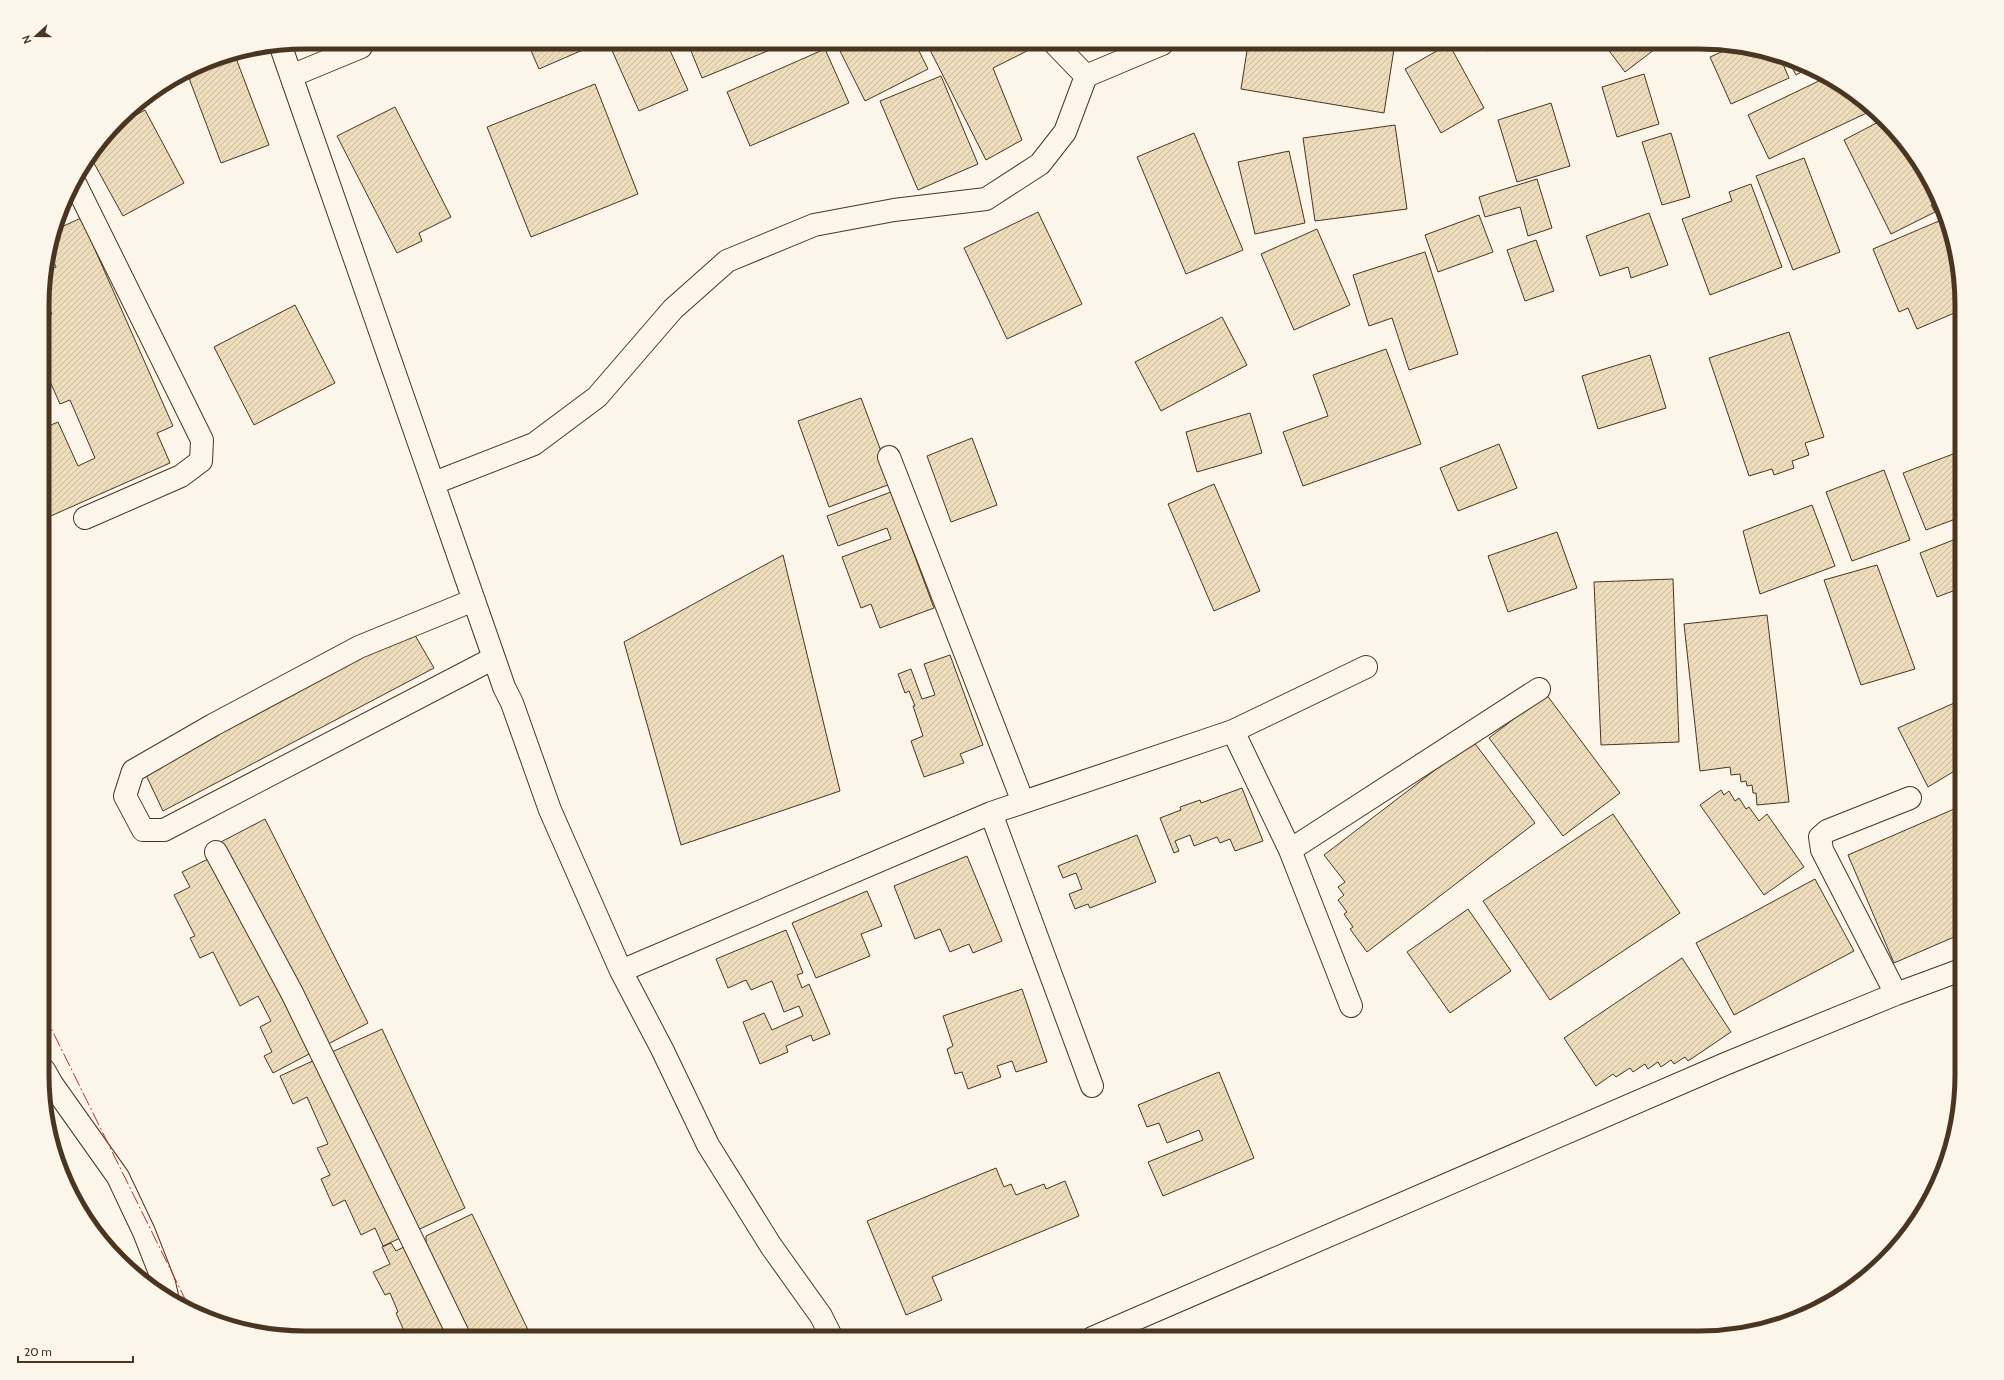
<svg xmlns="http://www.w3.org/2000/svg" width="2004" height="1380" font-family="Cabin,sans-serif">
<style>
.building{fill:url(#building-hatch);stroke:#4a3520}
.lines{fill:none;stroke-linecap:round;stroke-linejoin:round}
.minor-casing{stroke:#4a3520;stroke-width:24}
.minor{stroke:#fbf6e9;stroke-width:22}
.power{stroke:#c62828;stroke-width:1;stroke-dasharray:14 3 2 3;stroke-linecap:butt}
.rim{fill:none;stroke:#4a3520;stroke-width:5}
</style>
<defs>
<pattern id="building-hatch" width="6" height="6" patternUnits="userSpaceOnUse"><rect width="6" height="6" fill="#ecdcbc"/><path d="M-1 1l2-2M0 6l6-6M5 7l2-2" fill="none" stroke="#ccbda1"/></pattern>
</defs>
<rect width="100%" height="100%" fill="#fbf6e9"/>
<!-- building -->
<path class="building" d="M1483,43H1505L1487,51Z
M1614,43H1663L1625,72L1607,48Z
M1248,44H1360L1394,49L1384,113L1241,89Z
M1449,44L1484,108L1441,133L1405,69Z
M782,45L702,78L689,46Z
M837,45H916L928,69L865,101Z
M941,45H1024L1027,51L993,68L1022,140L986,160L930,50Z
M529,46H592L539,69Z
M610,46H668L688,90L639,111Z
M1735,46L1779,55L1789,78L1731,104L1710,57Z
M825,49L849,103L750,146L727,92Z
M234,53L269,145L221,163L187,73L205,62Z
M1787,58L1807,69L1796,75Z
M1644,74L1659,124L1617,137L1602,87Z
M941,76L978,164L918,190L880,101Z
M1825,78L1859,96L1873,110L1769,159L1748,115Z
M595,84L638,194L531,237L487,127Z
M1551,103L1570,166L1517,182L1498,120Z
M395,107L451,217L419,233L422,241L397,253L337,136Z
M145,110L184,183L123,216L90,156L97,145L112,129Z
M1884,119L1897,132L1935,189L1939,201L1931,205L1935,212L1891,234L1844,140Z
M1395,125L1407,209L1315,221L1303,138Z
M1194,133L1243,250L1186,274L1137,157Z
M1671,133L1690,197L1662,205L1642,142Z
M1289,151L1305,223L1255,234L1238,162Z
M1804,158L1840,252L1793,270L1756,176Z
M1537,179L1552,228L1528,236L1520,207L1485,217L1479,197Z
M1751,184L1782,267L1710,295L1682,219L1732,201L1729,192Z
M1038,212L1082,304L1007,339L964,248Z
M1649,213L1668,265L1631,278L1628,267L1600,276L1586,236Z
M1479,215L1493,252L1438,272L1425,235Z
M81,218L173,426L157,433L170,463L44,519V428L58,422L78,466L95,458L70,400L60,404L44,368V318L52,314L44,298V271L56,267L50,253L54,240L60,237L57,229Z
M1946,218L1953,237L1961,288V295L1953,299L1959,311L1917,329L1908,308L1899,312L1873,249Z
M1317,229L1350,305L1294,330L1261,254Z
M1536,240L1554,291L1525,301L1507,250Z
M1425,252L1458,354L1409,370L1392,318L1369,326L1353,275Z
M295,305L335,383L254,425L214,347Z
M1222,317L1247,365L1161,411L1135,362Z
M1789,332L1824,437L1805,443L1809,455L1792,461L1794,468L1774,475L1772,469L1749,476L1709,358Z
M1386,349L1421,444L1303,486L1283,432L1328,416L1313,375Z
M1650,355L1666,408L1598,429L1582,376Z
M861,398L893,483L829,507L798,421Z
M1250,413L1262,453L1197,472L1186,432Z
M972,438L997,505L951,522L927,456Z
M1499,444L1517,488L1458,511L1440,468Z
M1961,451V517L1926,530L1903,473Z
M1884,470L1910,540L1852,561L1826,492Z
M1214,484L1260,591L1214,611L1168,504Z
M891,492L934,608L880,628L871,604L861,608L842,557L891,539L887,528L838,546L827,516Z
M1812,505L1835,566L1760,594L1743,531Z
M1557,532L1577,588L1508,612L1488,556Z
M1961,537V588L1937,597L1920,553Z
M783,555L840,791L681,845L624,642Z
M1877,565L1915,669L1861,685L1824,580Z
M1673,579L1679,742L1601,745L1594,582Z
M1767,615L1789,802L1757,805L1756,793H1753L1752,785L1747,786L1746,781L1741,782L1740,774L1731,775L1730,767L1700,771L1684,624Z
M412,630L434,668L163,811L144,771Z
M950,655L983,745L960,754L964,763L924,777L911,741L923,736L913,706H915L909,691L905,693L898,674L911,669L922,699L935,695L924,664Z
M1546,694L1620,793L1563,836L1489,738Z
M1961,700V767L1928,787L1898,728Z
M1473,741L1535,823L1367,952L1350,929L1353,927L1344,914L1347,912L1338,900L1344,895L1338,887L1345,882L1324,855Z
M1242,788L1263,841L1235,851L1230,839L1220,843L1217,837L1194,846L1190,835L1175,841L1179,851L1174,853L1160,818L1181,810L1180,807L1200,800L1201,803Z
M1721,790L1724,795L1729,791L1735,801L1739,798L1746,809L1749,807L1759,821L1767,814L1804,867L1764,895L1700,805Z
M1961,806V934L1894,963L1848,855Z
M1613,814L1680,913L1550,1000L1483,901Z
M265,819L368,1023L273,1073L264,1056L272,1052L260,1027L271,1021L258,996L240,1006L213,952L200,958L190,938L195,936L174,895L190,887L182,872L212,857L217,844Z
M1137,835L1156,882L1090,908L1088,904L1075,909L1069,894L1082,889L1076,873L1063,878L1058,866Z
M967,856L1002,941L973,953L969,944L950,952L940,929L915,939L894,886Z
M1815,879L1854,951L1734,1015L1696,943Z
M867,891L882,926L861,934L870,956L816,978L792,923Z
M1468,909L1511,971L1450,1013L1407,952Z
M786,930L803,973L797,975L802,988L809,984L830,1034L813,1041L811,1035L786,1046L788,1052L760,1064L743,1022L764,1013L772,1030L803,1016L799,1006L784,1012L772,981L751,990L746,980L728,988L716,959Z
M1682,958L1731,1032L1688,1061L1685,1057L1674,1064L1671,1060L1661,1067L1658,1062L1648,1069L1645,1064L1633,1072L1630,1068L1616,1077L1613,1074L1596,1086L1564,1038Z
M1022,989L1047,1062L1016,1072L1012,1061L997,1066L1001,1077L968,1089L962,1072L955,1074L947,1049L953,1046L943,1016Z
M382,1029L465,1208L383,1246L375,1228L361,1235L345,1200L333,1206L321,1179L330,1175L317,1148L328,1144L307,1097L293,1104L280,1076Z
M1219,1072L1254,1158L1163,1196L1148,1162L1203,1140L1199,1130L1167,1143L1159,1123L1147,1127L1138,1105Z
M996,1168L1004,1187L1011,1184L1016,1195L1044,1184L1046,1189L1065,1181L1079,1216L932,1277L942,1300L906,1315L867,1221Z
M472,1214L532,1338L411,1337L409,1334L406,1335L396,1313L398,1312L390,1293L385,1295L373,1272L390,1264L382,1247L391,1243L396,1251L417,1240L426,1250V1236Z"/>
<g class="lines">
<defs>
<path id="minor" d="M1056,45L1086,76
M281,47L494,658L504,687L512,703L550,810L621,971L662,1049L708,1145L771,1246L821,1316L832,1338
M291,76L361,47
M74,181L202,440L201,461L181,476L85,518
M889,457L1023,802
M434,483L534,444L597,397L673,309L727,261L814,225L894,210L986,199L1040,164L1065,132L1086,76L1162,44
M474,600L359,647L213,725L133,771L125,796L143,830H164L494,658
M1233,731L1290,850L1539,689
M991,813L1092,1086
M1290,850L1351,1006
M216,852L292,993L460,1338
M621,971L991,813L1233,731L1366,667
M1896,994L1822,850L1820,837L1827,831L1910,798
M44,1070L52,1084L118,1177L144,1232L164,1283L167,1296
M1092,1338L1725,1064L1896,994L1961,970"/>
</defs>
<!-- minor casing -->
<use href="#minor" class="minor-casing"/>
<!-- minor -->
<use href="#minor" class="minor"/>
<!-- power -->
<path class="power" d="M44,1014L189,1307"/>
</g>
<!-- crop -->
<path d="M0 0H2004V1380H0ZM305 49H1699A256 256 0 0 1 1955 305V1075A256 256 0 0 1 1699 1331H305A256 256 0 0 1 49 1075V305A256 256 0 0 1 305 49Z" fill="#fbf6e9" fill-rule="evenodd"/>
<path class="rim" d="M305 49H1699A256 256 0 0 1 1955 305V1075A256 256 0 0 1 1699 1331H305A256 256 0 0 1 49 1075V305A256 256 0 0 1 305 49Z"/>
<!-- north arrow -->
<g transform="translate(36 36) rotate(249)" stroke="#fbf6e9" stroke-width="3" paint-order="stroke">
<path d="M0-3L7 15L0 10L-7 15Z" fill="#4a3520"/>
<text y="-6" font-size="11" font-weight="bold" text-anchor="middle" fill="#4a3520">N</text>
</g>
<!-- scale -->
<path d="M18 1356v6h115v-6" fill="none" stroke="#4a3520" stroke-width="2"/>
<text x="24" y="1356" font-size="12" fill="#4a3520" stroke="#fbf6e9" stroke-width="3" paint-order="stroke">20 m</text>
</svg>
